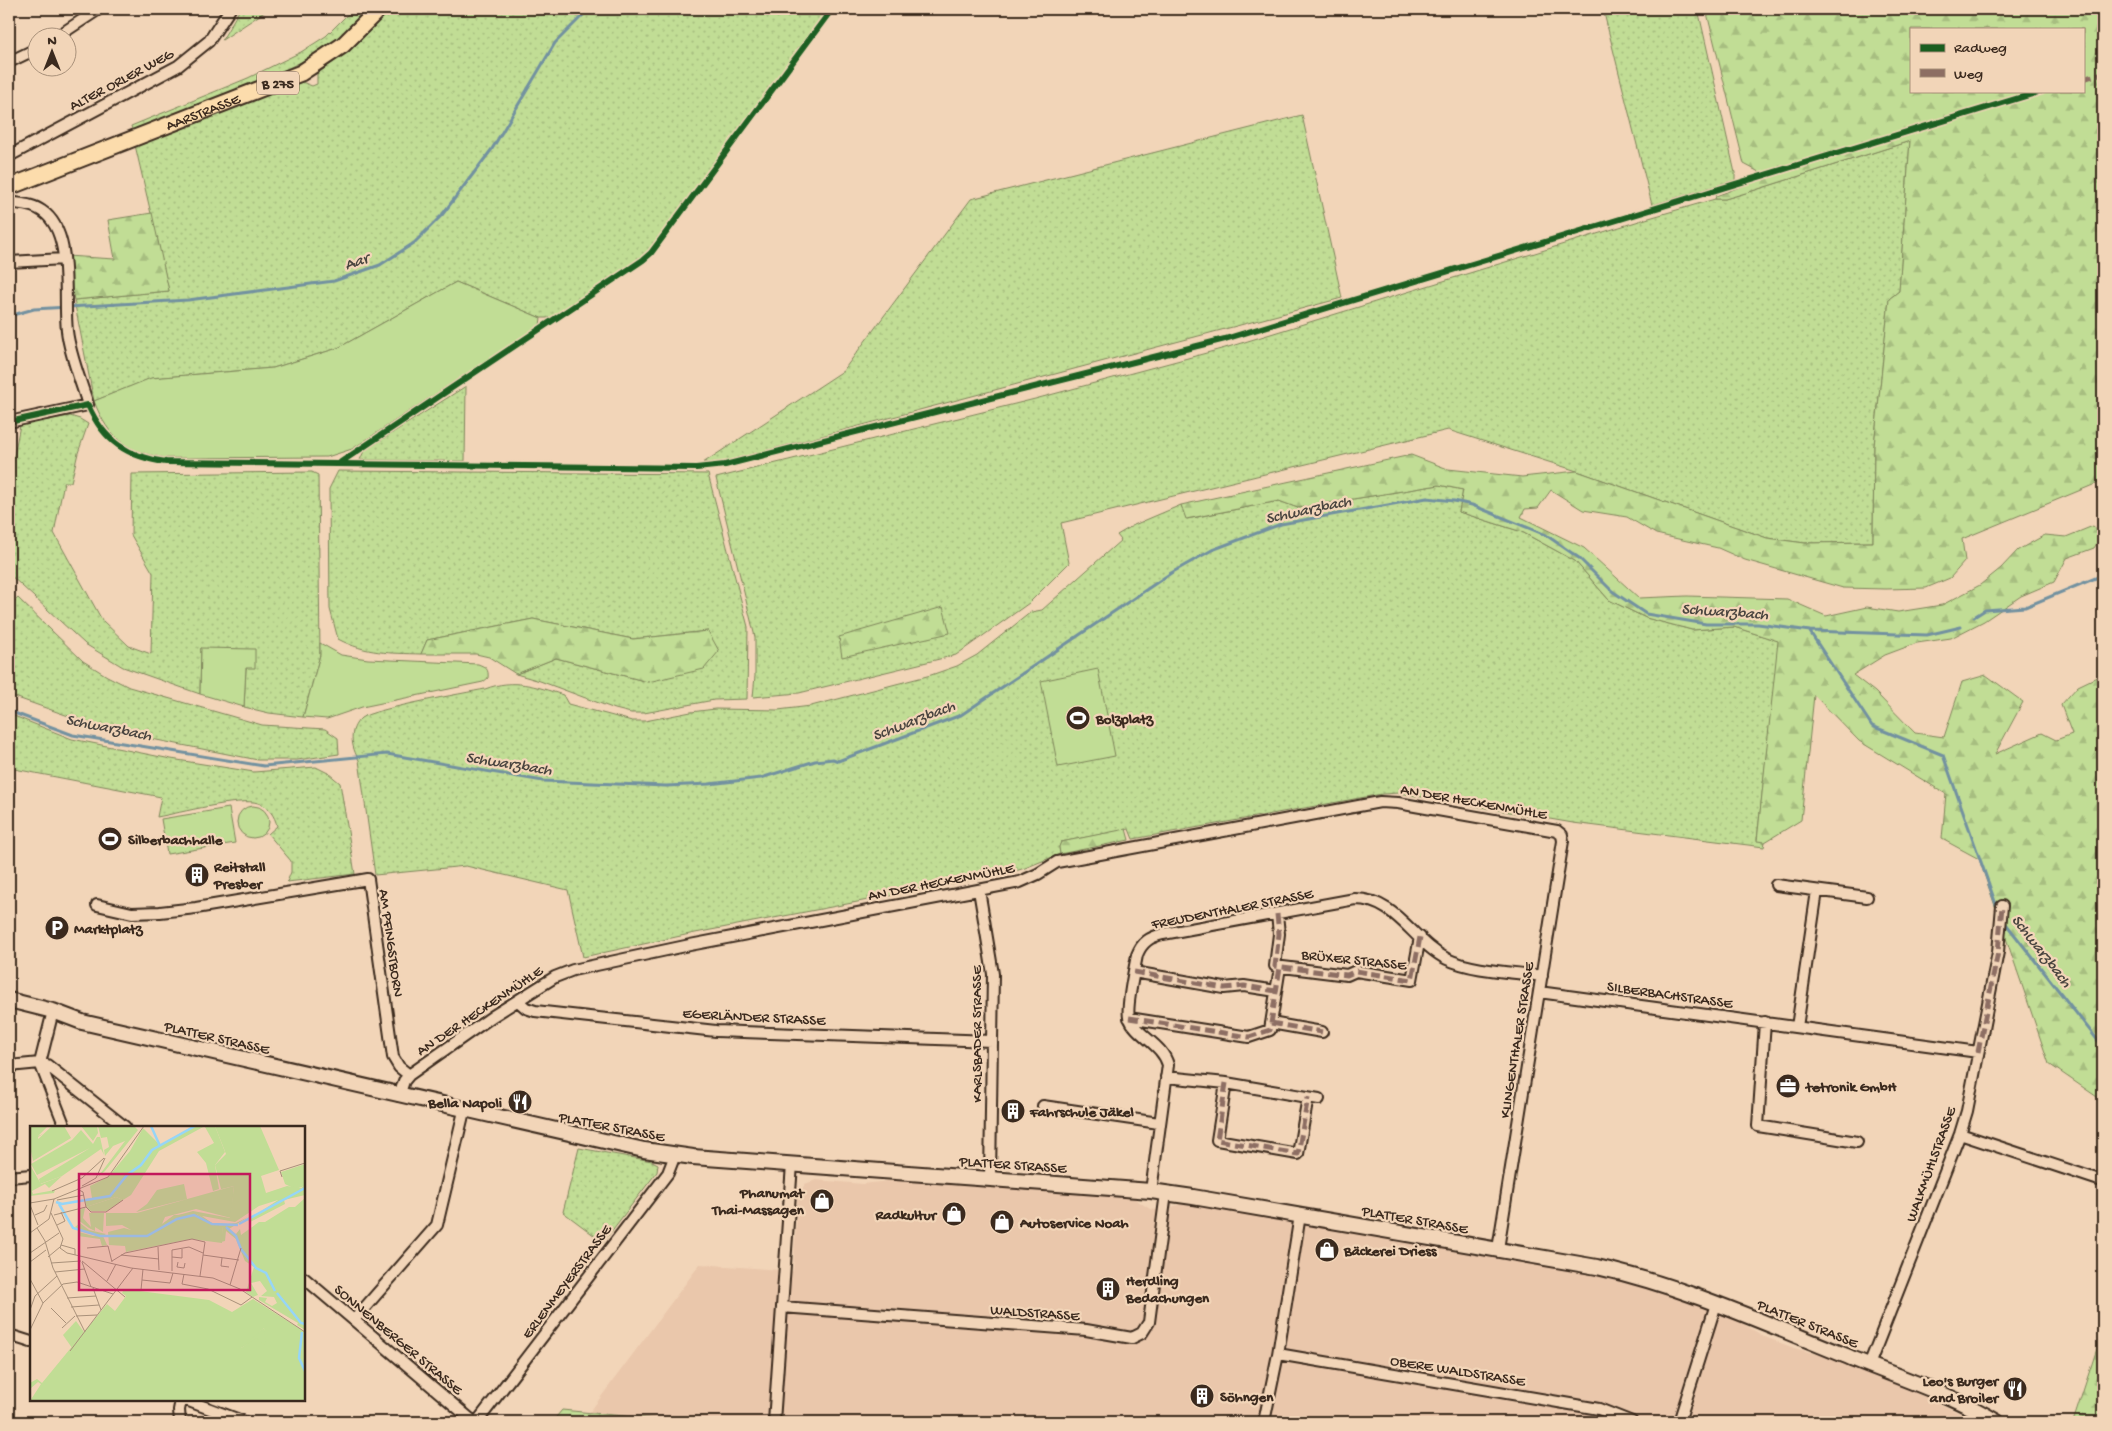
<svg xmlns="http://www.w3.org/2000/svg" width="2112" height="1431" font-family="'Gochi Hand',sans-serif">
<style>
.built{fill:#eac7ab}
.grass{fill:url(#grass-dots);stroke:#7e845a}
.forest{fill:url(#forest-firs);stroke:#7e845a;fill-rule:evenodd}
.garden{fill:#c1dd95;stroke:#7e845a}
.lines{fill:none;stroke-linecap:round;stroke-linejoin:round}
.stream{stroke:#7291a0;stroke-width:3}
.street-casing{stroke:#3b2a1e;stroke-width:14}
.secondary-casing{stroke:#3b2a1e;stroke-width:18}
.primary-casing{stroke:#3b2a1e;stroke-width:19}
.street{stroke:#f2d5b8;stroke-width:10}
.secondary{stroke:#f2d5b8;stroke-width:14}
.primary{stroke:#fcdcac;stroke-width:15}
.quiet{stroke:#8d6e63;stroke-width:5;stroke-dasharray:10 5;stroke-linecap:butt}
.cycleway-casing{stroke:#f2d5b8;stroke-width:9}
.cycleway{stroke:#1b5e20;stroke-width:6}
.labels{text-anchor:middle;stroke-width:4.5;stroke-linejoin:round;paint-order:stroke}
.shield{fill:#f2d5b8;stroke:#725d4c;stroke-width:1}
.shield-label{font-size:14px;font-weight:bold;fill:#3b2a1e}
.street-label{font-size:15px;fill:#3b2a1e;stroke:#f2d5b8}
.poi-label{font-size:15px;font-weight:bold;fill:#3b2a1e;stroke:#f2d5b8;text-anchor:start}
.water-label{font-size:16px;font-style:italic;fill:#49443f;stroke:#f2d5b8}
.inset-river{fill:none;stroke:#96d5f7;stroke-width:2.5}
.inset-road{fill:none;stroke:#a9917a;stroke-width:1}
.view{fill:#c2185b;fill-opacity:0.15;stroke:#c2185b;stroke-width:2.5}
.inset-edge{fill:none;stroke:#3b2a1e;stroke-width:2.5}
</style>
<defs>
<pattern id="grass-dots" width="8" height="8" patternUnits="userSpaceOnUse" patternTransform="scale(1.25)"><rect width="8" height="8" fill="#c1dd95"/><path d="M2 2h.1M6 6h.1" fill="none" stroke="#a7be80" stroke-width="1.8" stroke-linecap="round"/></pattern>
<pattern id="forest-firs" width="22" height="20" patternUnits="userSpaceOnUse" patternTransform="scale(1.25)"><rect width="22" height="20" fill="#c1dd95"/><path d="M5 1l3.5 6h-7zM16 11l3.5 6h-7z" fill="#a7be80"/></pattern>
</defs>
<rect width="100%" height="100%" fill="#f2d5b8"/>
<filter id="ink" filterUnits="userSpaceOnUse"><feTurbulence type="fractalNoise" baseFrequency=".02" numOctaves="2"/><feDisplacementMap in="SourceGraphic" scale="10" xChannelSelector="R" yChannelSelector="G"/><feConvolveMatrix kernelMatrix="1 2 1 2 8 2 1 2 1" color-interpolation-filters="sRGB"/></filter>
<g filter="url(#ink)">
<!-- built -->
<path class="built" d="M816,1180L863,1184L897,1180L928,1181L1132,1197L1150,1209L1170,1212L1172,1207L1180,1204L1281,1219L1592,1274L1654,1290L1733,1318L1765,1337L1794,1348L1828,1357L1923,1396L1978,1422H685L589,1413L700,1264L793,1271L798,1196L805,1184Z"/>
<!-- grass -->
<path class="grass" d="M240,9H269L222,40Z
M353,9H368L339,39L320,53L244,89L133,133L131,126L248,78L301,52L326,36Z
M389,9H832L643,258L552,318H541L456,282L338,348L273,368L152,378L94,401L74,300L169,291L135,145L302,82L312,86L317,84V74C344,55 367,34 389,9Z
M1603,9H1698L1735,173V180L1652,205Z
M1302,115L1342,298L723,462L703,463L843,371L971,199Z
M1910,141L1899,291L1889,299L1874,446L1873,542L1805,543L1767,538L1577,471L1448,430L1061,523L1069,563L1029,603L956,655L799,693L753,697L755,676V637L716,478L1035,399L1225,348L1649,218L1715,199H1725L1749,192Z
M466,386L465,461L360,460L364,451Z
M70,416L80,419L88,424L78,453L71,482H64L54,533L102,620L129,646L151,654L153,573L131,535L132,474L312,472L318,475L320,655L303,717L269,713L244,707L246,668L201,648L200,694L123,667L85,644L9,574V481L20,425Z
M338,471L708,474L748,627L747,699L714,700L644,713H631L615,709L540,681L516,674L556,658L648,682L708,631L633,639L533,619L427,640L421,654C390,653 366,654 338,639L330,609L329,489Z
M1439,485L1463,490L1459,512L1522,532L1575,561L1609,600L1646,618L1692,630L1734,627L1779,641L1757,840L1765,842L1764,847L1573,823L1399,793L1382,794L1133,839L1129,829L1061,842L1059,847L1060,854L1025,868L1009,873L690,934L583,957L568,890L466,866L375,875L359,760C351,747 348,730 361,718C373,709 465,693 485,689C514,678 535,686 563,695L568,704L632,721H645L691,712L715,709L778,710L811,706L931,675L957,666L977,655L1031,612L1042,610L1121,540L1117,535L1134,525L1181,505L1187,519L1279,501L1298,508Z
M18,598L83,661L107,676L129,687L262,725L325,729L338,738L339,754L297,760H258L111,731L9,695V606Z
M9,714L72,739L171,759L254,772L316,767L328,773L340,783L355,874L287,882L291,872V861L268,834L277,826C275,816 268,806 258,803C240,797 179,813 157,817L161,797L9,768Z
M579,1148L652,1161L658,1164L657,1172L603,1242L563,1212Z"/>
<!-- forest -->
<path class="forest" d="M1706,9H2103V479L2093,485L1962,539L1965,561L1950,578L1926,588L1886,589L1843,588L1745,560L1718,548L1656,534L1627,517L1583,510L1551,490L1538,508L1525,509L1521,517L1584,548L1639,598L1687,596L1787,599L1826,616L1867,607L1898,612L1942,605L1980,585L2001,568L2018,550L2045,535L2066,537L2093,526L2103,534L2094,548L2067,558L2054,582L2021,596L1984,621L1951,638L1917,643L1885,655L1853,675L1875,692L1915,733L1944,737L1962,682L1986,675L2023,702L1995,754L2042,733L2056,740L2072,734L2061,705L2078,686L2103,674V1101L2049,1064L1979,859L1942,839L1946,794L1859,741L1814,695L1801,820L1765,842L1757,841L1778,641L1734,627L1692,630L1646,618L1609,600L1575,561L1522,532L1459,512L1463,490L1439,485L1298,508L1279,501L1186,519L1181,505L1411,455L1448,469L1522,477L1577,471L1767,538L1805,543L1873,542L1874,446L1889,299L1899,291L1910,141L1749,192L1725,199H1715L1716,196L1761,179L1759,172L1744,164ZM1911,29H2083V91H1911Z
M152,213L169,291L74,300L66,256L115,259L108,220Z
M943,607L950,633L842,657L839,637Z
M533,619L633,639L708,631L719,651L704,669L648,682L556,658L516,674L489,657L476,654H421L427,640Z
M1126,829L1129,840L1060,854L1059,847L1061,842Z
M2103,1330V1422H2073Z
M562,1410L685,1422H552Z"/>
<!-- garden -->
<path class="garden" d="M456,282L541,318L540,325L352,449L327,457L167,458C127,452 109,440 94,401L151,378L273,368L338,348Z
M320,643L341,655L368,659L478,664C486,667 489,669 488,678L483,682L362,707L327,719L303,717L320,655Z
M201,648L255,649V668H246L244,707L200,694Z
M1098,669L1115,756L1058,767L1041,681Z
M237 822a16 16 0 1 1 32 0a16 16 0 1 1-32 0Z
M229,808L235,843L167,854L161,819Z"/>
<g class="lines">
<!-- stream -->
<path class="stream" d="M9,316L34,309L188,300L334,281L380,265L414,243L442,215L492,149L555,43L589,9
M1974,617L1985,610L2025,607L2103,575
M1810,632L1872,726L1943,755L1998,910
M9,711L73,735L264,766L387,754L543,781L666,786L709,784L761,778L815,761L833,759L838,761L961,715L1171,573L1212,550L1281,524L1427,498L1454,501L1472,505L1546,535L1579,558L1612,591L1646,614L1706,624H1758L1810,631L1927,635L1961,627
M2003,920L2103,1047"/>
<defs>
<path id="street" d="M55,38L99,9
M9,62L38,48
M9,156L178,66L209,41L230,9
M9,202C20,204 33,204 42,211C74,232 63,298 67,331C70,356 81,381 88,405L9,422
M9,262L64,259
M1776,885L1867,897
M979,890L993,974L990,1178
M97,905L132,913L160,912L196,908L368,879L393,1057L399,1067L409,1075L404,1081L399,1096
M1277,914L1279,934L1275,966L1347,975L1356,971L1412,980L1420,937
M1134,972L1224,988L1244,986L1276,991
M1539,992L1978,1052
M518,1001L526,1008L535,1011L716,1031L992,1041
M53,1011L40,1063L65,1127
M1129,1018L1249,1037L1270,1030L1280,967
M1765,1022L1758,1126L1857,1142
M1271,1023L1322,1032
M1797,1027L1817,891
M9,1066L40,1063L47,1065L125,1127
M409,1075L493,1016L555,977L573,970L690,945L1020,882L1038,874L1057,862L1380,802L1398,803L1557,831L1562,835L1563,841L1498,1249
M1166,1077L1226,1083L1319,1099
M1226,1083L1217,1140L1298,1154L1308,1097
M1043,1106L1159,1123
M1960,1134L2099,1180
M9,1177L31,1175
M1151,1191L1168,1065C1162,1043 1136,1036 1129,1017C1126,1006 1135,967 1137,955C1142,942 1150,937 1163,934L1355,899C1397,899 1413,942 1447,959C1472,971 1513,972 1542,976
M1300,1215L1278,1354L1599,1409L1632,1422
M304,1278L474,1422
M782,1307L1086,1330L1132,1338L1142,1333L1149,1322L1166,1193
M354,1320L437,1225L464,1111
M9,1335L31,1342
M1869,1365L1960,1134L1967,1111L1998,952L2002,906
M186,1400L245,1422
M180,1422L179,1410L181,1400
M477,1422L668,1173L675,1155
M774,1422L792,1164
M1264,1422L1278,1354
M1679,1422L1716,1304"/>
<path id="secondary" d="M9,1000L53,1011L82,1022L644,1150L693,1157L1151,1191L1193,1197L1597,1267C1683,1286 1762,1322 1844,1355C1894,1376 1950,1393 1997,1422"/>
<g id="primary">
<path id="s1" d="M9,187L301,73L343,45L379,9"/>
</g>
</defs>
<!-- street casing -->
<use href="#street" class="street-casing"/>
<!-- secondary casing -->
<use href="#secondary" class="secondary-casing"/>
<!-- primary casing -->
<use href="#primary" class="primary-casing"/>
<!-- street -->
<use href="#street" class="street"/>
<!-- secondary -->
<use href="#secondary" class="secondary"/>
<!-- primary -->
<use href="#primary" class="primary"/>
<!-- quiet -->
<path class="quiet" d="M2083,79L2103,73
M1277,914L1279,934L1275,966L1347,975L1356,971L1412,980L1420,937
M1134,972L1224,988L1244,986L1276,991
M1129,1018L1249,1037L1270,1030L1280,967
M1271,1023L1322,1032
M1978,1052L1998,952L2002,906
M1226,1083L1217,1140L1298,1154L1308,1097"/>
<defs>
<path id="cycleway" d="M9,422L88,405C104,442 128,457 166,462L696,468L725,465L1225,339L2042,91
M341,462L643,260L651,253L832,9"/>
</defs>
<!-- cycleway casing -->
<use href="#cycleway" class="cycleway-casing"/>
<!-- cycleway -->
<use href="#cycleway" class="cycleway"/>
</g>
</g>
<!-- icons -->
<defs>
<symbol id="stadium-disc" viewBox="-11 -11 22 22"><circle r="9.5" fill="#3b2a1e" stroke="#f2d5b8"/><path d="M0-5a6.5 5 0 1 0 0 10a6.5 5 0 1 0 0-10ZM-3.5-1.8h7v3.6h-7Z" fill="#fff"/></symbol>
<symbol id="building-disc" viewBox="-11 -11 22 22"><circle r="9.5" fill="#3b2a1e" stroke="#f2d5b8"/><path d="M-4-6H4V6H1V3H-1V6H-4ZM-2.5-4.3h1.7v1.8h-1.7ZM.8-4.3h1.7v1.8H.8ZM-2.5-1h1.7V.8h-1.7ZM.8-1h1.7V.8H.8Z" fill="#fff"/></symbol>
<symbol id="parking-disc" viewBox="-11 -11 22 22"><circle r="9.5" fill="#3b2a1e" stroke="#f2d5b8"/><path d="M-3.5-5.5H1a3.5 3.5 0 0 1 0 7H-1V5.5H-3.5ZM-1-3.4V-.6H.8a1.4 1.4 0 0 0 0-2.8Z" fill="#fff"/></symbol>
<symbol id="office-disc" viewBox="-11 -11 22 22"><circle r="9.5" fill="#3b2a1e" stroke="#f2d5b8"/><path d="M-6-3h4V-5.5h4V-3h4V5H-6ZM-1-4.5V-3h2v-1.5ZM-6 0V1H6V0Z" fill="#fff"/></symbol>
<symbol id="restaurant-disc" viewBox="-11 -11 22 22"><circle r="9.5" fill="#3b2a1e" stroke="#f2d5b8"/><path d="M-5-6h1v4h1v-4h1v4h1v-4h1v5L-1.5 .5V6h-2V.5L-5-1ZM5-6V6H3V1.5H1.5Q1.5-4 5-6Z" fill="#fff"/></symbol>
<symbol id="shop-disc" viewBox="-11 -11 22 22"><circle r="9.5" fill="#3b2a1e" stroke="#f2d5b8"/><path d="M-5-2.5h2.3a2.7 3.5 0 0 1 5.4 0H5L5.5 6h-11ZM-1.5-2.5h3a1.5 2.3 0 0 0-3 0Z" fill="#fff"/></symbol>
</defs>
<g fill-rule="evenodd">
<use href="#stadium-disc" x="1064" y="704" width="28" height="28"/>
<use href="#stadium-disc" x="96" y="825" width="28" height="28"/>
<use href="#building-disc" x="183" y="861" width="28" height="28"/>
<use href="#parking-disc" x="43" y="914" width="28" height="28"/>
<use href="#office-disc" x="1774" y="1072" width="28" height="28"/>
<use href="#restaurant-disc" x="506" y="1088" width="28" height="28"/>
<use href="#building-disc" x="999" y="1097" width="28" height="28"/>
<use href="#shop-disc" x="808" y="1187" width="28" height="28"/>
<use href="#shop-disc" x="940" y="1200" width="28" height="28"/>
<use href="#shop-disc" x="988" y="1208" width="28" height="28"/>
<use href="#shop-disc" x="1313" y="1236" width="28" height="28"/>
<use href="#building-disc" x="1094" y="1275" width="28" height="28"/>
<use href="#restaurant-disc" x="2001" y="1375" width="28" height="28"/>
<use href="#building-disc" x="1188" y="1382" width="28" height="28"/>
</g>
<g class="labels">
<!-- shield labels -->
<rect class="shield" x="257" y="71.5" width="42" height="23" rx="4"/>
<g class="shield-label">
<text x="278" y="88">B 275</text>
</g>
<!-- street labels -->
<g class="street-label">
<text transform="translate(121 79) rotate(-28)" y="5">ALTER ORLER WEG</text>
<text dy="5" stroke="none"><textPath href="#s1" startOffset="208">AARSTRASSE</textPath></text>
<text transform="translate(1474 801) rotate(10)" y="5">AN DER HECKENMÜHLE</text>
<text transform="translate(941 881) rotate(-11)" y="5">AN DER HECKENMÜHLE</text>
<text transform="translate(1232 908) rotate(-11)" y="5">FREUDENTHALER STRASSE</text>
<text transform="translate(392 943) rotate(82)" y="5">AM PFINGSTBORN</text>
<text transform="translate(1354 959) rotate(6)" y="5">BRÜXER STRASSE</text>
<text transform="translate(1670 994) rotate(8)" y="5">SILBERBACHSTRASSE</text>
<text transform="translate(479 1010) rotate(-34)" y="5">AN DER HECKENMÜHLE</text>
<text transform="translate(754 1016) rotate(3)" y="5">EGERLÄNDER STRASSE</text>
<text transform="translate(976 1034) rotate(-90)" y="5">KARLSBADER STRASSE</text>
<text transform="translate(217 1037) rotate(13)" y="5">PLATTER STRASSE</text>
<text transform="translate(1516 1040) rotate(-81)" y="5">KLINGENTHALER STRASSE</text>
<text transform="translate(612 1126) rotate(11)" y="5">PLATTER STRASSE</text>
<text transform="translate(1013 1164) rotate(4)" y="5">PLATTER STRASSE</text>
<text transform="translate(1930 1164) rotate(-70)" y="5">WALKMÜHLSTRASSE</text>
<text transform="translate(1415 1219) rotate(10)" y="5">PLATTER STRASSE</text>
<text transform="translate(566 1281) rotate(-53)" y="5">ERLENMEYERSTRASSE</text>
<text transform="translate(1035 1312) rotate(4)" y="5">WALDSTRASSE</text>
<text transform="translate(1808 1323) rotate(22)" y="5">PLATTER STRASSE</text>
<text transform="translate(399 1339) rotate(40)" y="5">SONNENBERGER STRASSE</text>
<text transform="translate(1458 1370) rotate(9)" y="5">OBERE WALDSTRASSE</text>
</g>
<!-- poi labels -->
<g class="poi-label">
<text x="1096" y="723">Bolzplatz</text>
<text x="128" y="844">Silberbachhalle</text>
<text x="214" y="871">Reitstall<tspan x="214" dy="17">Presber</tspan></text>
<text x="74" y="933">Marktplatz</text>
<text x="1806" y="1091">tetronik GmbH</text>
<text x="502" y="1107" text-anchor="end">Bella Napoli</text>
<text x="1030" y="1116">Fahrschule Jäkel</text>
<text x="804" y="1197" text-anchor="end">Phanumat<tspan x="804" dy="17">Thai-Massagen</tspan></text>
<text x="936" y="1219" text-anchor="end">Radkultur</text>
<text x="1020" y="1227">Autoservice Noah</text>
<text x="1344" y="1255">Bäckerei Driess</text>
<text x="1126" y="1285">Herdling<tspan x="1126" dy="17">Bedachungen</tspan></text>
<text x="1998" y="1385" text-anchor="end">Leo's Burger<tspan x="1998" dy="17">and Broiler</tspan></text>
<text x="1220" y="1401">Söhngen</text>
</g>
<!-- water labels -->
<g class="water-label">
<text transform="translate(356 260) rotate(-19)" y="6">Aar</text>
<text transform="translate(1308 508) rotate(-12)" y="6">Schwarzbach</text>
<text transform="translate(1725 610) rotate(4)" y="6">Schwarzbach</text>
<text transform="translate(913 719) rotate(-21)" y="6">Schwarzbach</text>
<text transform="translate(109 726) rotate(11)" y="6">Schwarzbach</text>
<text transform="translate(509 762) rotate(9)" y="6">Schwarzbach</text>
<text transform="translate(2043 950) rotate(52)" y="6">Schwarzbach</text>
</g>
</g>
<!-- overview -->
<g transform="translate(30 1126)">
<rect width="275" height="275" fill="#f2d5b8"/>
<path d="M51,0H67L68,7L63,15ZM68,0H104L108,4L75,45L67,52L95,15L83,20L75,30L74,24L79,21L77,11L71,12ZM163,0H175L129,25L101,69L93,74L86,71L56,81L55,73L62,72L60,60L78,51L100,25L113,2L130,19ZM185,0L195,26L185,39L189,63L183,65L176,37L167,26L184,17L175,1ZM51,4L63,18L67,11H70L74,29L71,23L32,50L10,58L9,53L60,22L7,49L1,38L42,14ZM275,38V60L265,63L255,58L251,46ZM154,58L157,73L106,86L117,78L127,64ZM204,60L201,92L166,83L135,91L132,98L144,89L167,88L179,97L193,100L192,117L161,113L96,126L95,120L79,119L78,106L94,102L101,104L92,99L76,100V87H107ZM55,82L53,92L61,101L59,87H74L73,106L65,101V105L59,102L48,94L50,83ZM50,97L59,104L76,108L73,110L77,119L72,120L70,113L48,110L49,106L63,110H73L49,105L45,101ZM234,202L237,210L236,219L218,218L211,222L214,216Z" fill="#c1dd95"/>
<path d="M0,0H18L8,10L13,8L8,11L9,16L1,21ZM185,0H230L249,44L231,50L236,67L257,60L271,62L275,59V69L254,74L255,78L220,96L218,94L248,74L229,80L205,96L172,90L182,97L197,98L206,97L218,91L199,103L206,108L210,103L211,109L229,96H235L259,81H265L275,72V204L267,199L268,197L229,174V171L237,172L235,176L242,180L247,177L244,171L231,170L237,165L230,155L221,157L228,169L223,171L216,166L224,141L215,135L206,113L196,105L195,115L191,116L193,100L179,97L167,88L145,90L163,85L200,92L204,60L188,64L191,63L185,39L196,28ZM0,39L11,58L32,50L19,62L15,58L2,65L3,68L25,64L24,67L0,70ZM94,163L179,174L202,186L223,173L275,206V275H0L11,258L8,256L0,263V257L7,253L12,257L77,178L85,185L96,170L92,167ZM234,202L236,219L226,212L211,222Z" fill="#c1dd95" fill-rule="evenodd"/>
<path d="M46,195L54,206L42,222L33,209Z" fill="#c1dd95"/>
<path d="M22,0H34L41,12L3,35L0,21ZM86,71L93,74L77,85H61L56,81Z" fill="#c1dd95"/>
<path class="inset-river" d="M121,0L130,20M26,76L32,78L80,70L97,49L111,39L122,24L165,0M29,78L43,102L70,110H117L147,93L164,89L182,98L208,99M209,98L275,62M196,101L206,110L211,123L226,142L236,147L245,165M247,167L271,197L275,198M272,206L269,232L275,245"/>
<path class="inset-road" d="M252,51L250,45L275,37M52,60L66,52L75,32M47,63L53,66L56,81L61,86H76L93,74M22,65L52,52L74,32M27,74L54,69M0,77L24,73M0,79L8,99M21,87L33,113L30,122L37,127L101,142L183,152L210,163L275,206M5,89L14,85L17,79M24,89L56,81M27,99L35,95L31,86M7,102L15,115L23,142L55,206M0,107L19,93L24,73L78,51L114,0M31,119L45,123V129M128,121L129,144M57,122L78,120L82,136M0,127L29,107M91,129L129,133M173,129L209,134M18,131L30,121M142,131L152,132V123M192,132L191,140L199,141M52,135L95,171M82,135L95,127L162,113L175,116L170,150M0,136L16,124M52,136L61,161M148,136L147,141L154,142L155,137M21,137L51,135M142,145V124L159,121L173,127M25,146L55,143M154,148L152,158L178,163L211,179L222,171M0,153L13,177M112,154L140,157L143,147M77,155L86,138M200,159L211,122M63,162L71,184M111,164L113,143M37,172L66,170M41,181L69,179M21,182L36,197M0,184L5,170L27,150M46,190L67,189M32,202L45,190M0,204L13,177L33,158L47,156L83,168M40,225L103,142"/>
<path class="view" d="M49,48H220V164H49Z"/>
<rect width="275" height="275" class="inset-edge"/>
</g>
<!-- margin -->
<rect width="2112" height="1431" fill="none" stroke="#f2d5b8" stroke-width="30"/>
<rect x="15" y="15" width="2082" height="1401" fill="none" stroke="#3b2a1e" stroke-width="2" filter="url(#ink)"/>
<!-- legend -->
<rect x="1910" y="28" width="175" height="65" fill="#f2d5b8" stroke="#a9917a"/>
<rect x="1920" y="44" width="25" height="8" fill="#1b5e20" stroke="#a9917a"/>
<text x="1954" y="52" font-size="15" fill="#3b2a1e">Radweg</text>
<rect x="1920" y="69" width="25" height="8" fill="#8d6e63" stroke="#a9917a"/>
<text x="1954" y="78" font-size="15" fill="#3b2a1e">Weg</text>
<!-- north arrow -->
<g transform="translate(52 52)"><circle r="24" fill="#f2d5b8" stroke="#a9917a"/>
<path d="M0-4L9 19L0 12L-9 19Z" fill="#3b2a1e"/>
<text y="-8" font-size="14" font-weight="bold" text-anchor="middle" fill="#3b2a1e">N</text>
</g>
</svg>
